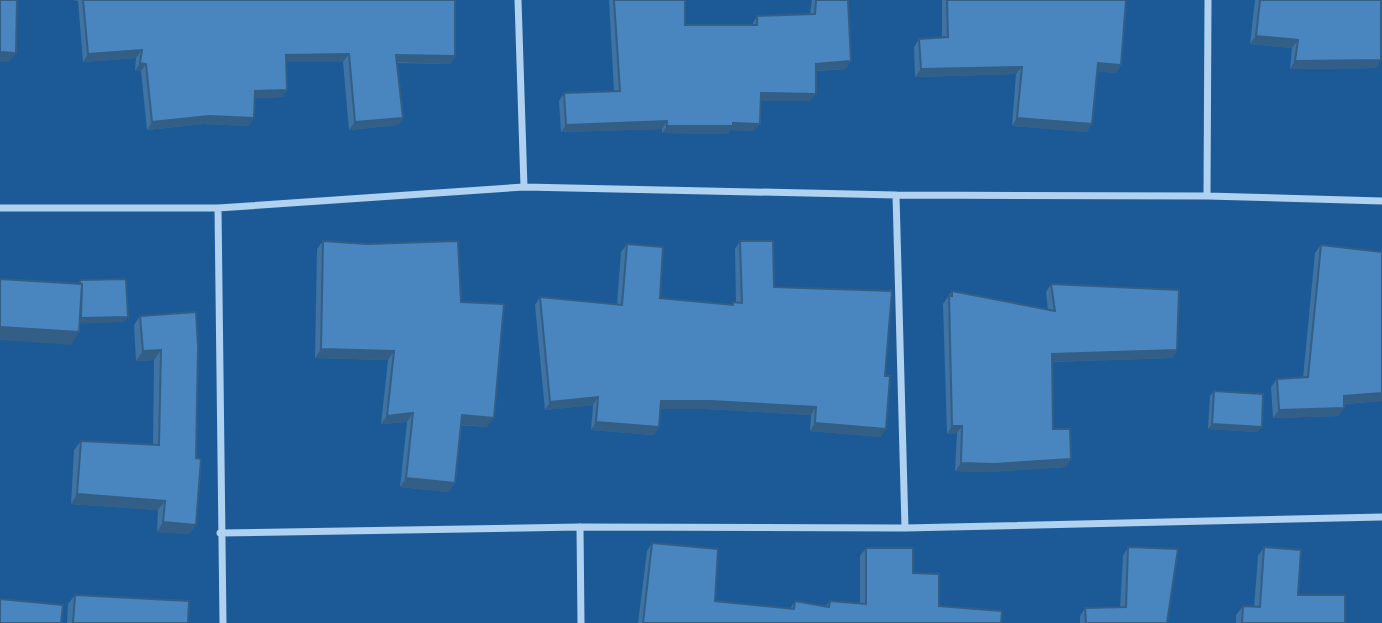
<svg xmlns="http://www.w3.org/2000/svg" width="1382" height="623" font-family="Jost,sans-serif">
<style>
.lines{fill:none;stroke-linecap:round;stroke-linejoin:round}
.minor{stroke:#b0d1f0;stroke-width:7}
.wall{fill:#3f73a4}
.shaded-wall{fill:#335e86}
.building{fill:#4986bf;stroke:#335e86;stroke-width:2}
</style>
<rect width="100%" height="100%" fill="#1c5a97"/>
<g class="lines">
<!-- minor -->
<path class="minor" d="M518,0L524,187
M896,195L905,528
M1207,196L1208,0
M0,208H218L524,187L896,195L1207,196L1382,201
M218,208L223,623
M580,527L581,623
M220,533L580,527L905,528L1382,517"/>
</g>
<!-- wall -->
<path class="wall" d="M73,0H455V56L450,64L397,63L403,118L398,125L349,130L343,62H286L287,90L282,97L255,98L249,126L203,124L147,130L141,71H135L136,58L83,62L78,1Z
M609,0H685V25H752L757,16L810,14L812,0H848L846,69L816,71L810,101H760L754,131L730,130L728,134L662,133V129L561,132L559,101L564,93L614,91Z
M942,0H1126L1121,65L1116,73L1097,71L1087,132L1012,126L1016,74L915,77L914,47L919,39L942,38Z
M1255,0H1381L1376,68L1290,69L1292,48L1250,44Z
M323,241L461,302L487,427L461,425L449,492L400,487L407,422L381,424L388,360L315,358L317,249Z
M740,241L774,287L885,376L881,437L810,431L811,415L706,409H661L654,435L591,430L593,405L545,410L535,305L540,297L617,304L621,252L627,244L660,298L731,305L733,302H736L735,249Z
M1321,245L1382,401L1344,404L1338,416L1273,418L1271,387L1277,379L1303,378L1315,253Z
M1051,284L1177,350L1172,358L1052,362L1053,429L1071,459L1066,467L989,472L955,471L957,433L947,434L943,304L952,291L1048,310L1046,292Z
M196,312V525L189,534L157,532L158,510L71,504L74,450L81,441L153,445L154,360L136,361L134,325L140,316Z
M1214,391L1258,432L1208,429L1210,396Z
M652,543L715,601L790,609L795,601L826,606L830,601L860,603V556L866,548L913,573L939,606L1001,623H638L647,551Z
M1128,547L1167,623H1080V616L1085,608H1120L1123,556Z
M1264,547L1298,595L1345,623H1236V615L1243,606L1254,607L1258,556Z
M75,595L188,623H67L68,604Z"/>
<!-- shaded-wall -->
<path class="shaded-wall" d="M1256,36L1298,40L1292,48L1250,44Z
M142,50L136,58L83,62L88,54Z
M0,52L16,53L9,62H0Z
M349,54L343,62H280L286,55Z
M396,55L455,56L450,64L391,62Z
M1381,60L1376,68L1290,69L1295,61Z
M851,61L846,69L810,71L816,64Z
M140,63L146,64L141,71H135Z
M1098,63L1121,65L1116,73L1092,71Z
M1022,67L1016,74L915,77L921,69Z
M287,90L282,97L250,98L255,91Z
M761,93L816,94L810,101H755Z
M209,116L254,118L249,126L203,124L147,130L152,122Z
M403,118L398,125L349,130L355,122Z
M1017,118L1092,124L1087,132L1012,126Z
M667,121L662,129L561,132L566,125Z
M733,123L760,124L754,131L730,130L728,134L662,133L667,126Z
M128,317L124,322L78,324L81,318Z
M0,327L79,332L71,345L0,340Z
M321,349L394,351L388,360L315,358Z
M161,350L154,360L136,361L143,351Z
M1177,350L1172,358L1046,362L1052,354Z
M1382,393V401L1338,404L1344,396Z
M598,397L593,405L545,410L550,402Z
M661,401H711L816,407L811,415L706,409H656Z
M1344,408L1338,416L1273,418L1279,410Z
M413,413L407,422L381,424L387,416Z
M462,415L494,418L487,427L456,424Z
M596,422L659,427L654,435L591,430Z
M815,423L886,429L881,437L810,431Z
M1212,424L1262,427L1258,432L1208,429Z
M952,426H962L957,433L947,434Z
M1071,459L1066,467L989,472L955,471L961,463Z
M406,478L455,483L449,492L400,487Z
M77,494L165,501L158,510L71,504Z
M163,522L196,525L189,534L157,532Z"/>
<!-- building -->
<path class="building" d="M0,0H17L16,53L0,52Z
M83,0H455V56L396,55L403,118L355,122L349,54L286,55L287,90L255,91L254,118L209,116L152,122L146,64L140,63L142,50L88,54Z
M614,0H685V25H757V16L815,14L816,0H848L851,61L816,64V94L761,93L760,124L733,123V126H667V121L566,125L564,93L620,91Z
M947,0H1126L1121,65L1098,63L1092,124L1017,118L1022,67L921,69L919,39L948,37Z
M1260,0H1381V60L1295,61L1298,40L1256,36Z
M323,241L367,244L458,241L461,302L504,304L494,418L462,415L455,483L406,478L413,413L387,416L394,351L321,349Z
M740,241H773L774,287L892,291L885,376H890L886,429L815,423L816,407L711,401H661L659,427L596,422L598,397L550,402L540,297L622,305L627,244L663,247L660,298L733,305V302L742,303Z
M1321,245L1382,252V393L1344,396V408L1279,410L1277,379L1308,377Z
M0,279L82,284L79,332L0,327Z
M126,279L128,317L81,318L82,284H80V280Z
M1051,284L1179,290L1177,350L1052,354L1053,429H1070L1071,459L995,464L961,463L962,426H952L949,296H952V291L1055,311Z
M196,312L198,347L196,458L201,459L196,525L163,522L165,501L77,494L81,441L159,445L161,350L143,351L140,316Z
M1214,391L1263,394L1262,427L1212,424Z
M652,543L718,549L715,601L794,609L795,601L829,607L830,601L866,604V548H913V573L939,574V606L1002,611L1001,623H643Z
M1128,547L1178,549L1167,623H1086L1085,608L1126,607Z
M1264,547L1301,550L1298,595H1345V623H1242L1243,606L1260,607Z
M75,595L189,601L188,623H73Z
M0,599L63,605L61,623H0Z"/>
</svg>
